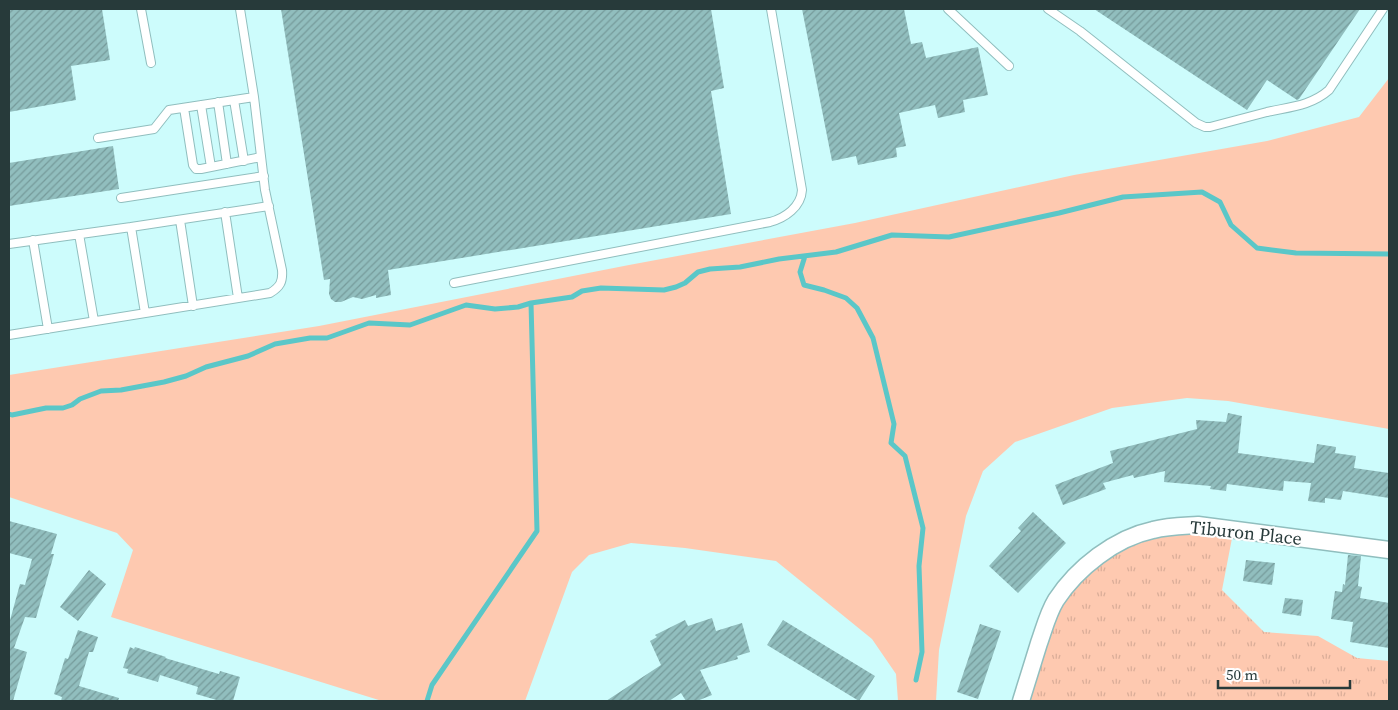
<svg xmlns="http://www.w3.org/2000/svg" width="1398" height="710" font-family="'Source Serif 4',serif">
<style>
.green{fill:#fec9b0}
.park{fill:url(#park-tufts)}
.lines{fill:none;stroke-linecap:round;stroke-linejoin:round}
.stream{stroke:#5ac7c8;stroke-width:5}
.building{fill:url(#building-hatch)}
.lane-casing{stroke:#90bebe;stroke-width:10}
.street-casing{stroke:#90bebe;stroke-width:19}
.lane{stroke:#fff;stroke-width:8}
.street{stroke:#fff;stroke-width:16}
.labels{text-anchor:middle;stroke-width:4.5;stroke-linejoin:round;paint-order:stroke}
.street-label{font-size:18px;fill:#273a3a;stroke:#fefefe}
</style>
<defs>
<pattern id="park-tufts" width="24" height="20" patternUnits="userSpaceOnUse" patternTransform="scale(1.25)"><rect width="24" height="20" fill="#fec9b0"/><path d="M3 7l-1-3M5 7V3M7 7l1-3M15 17l-1-3M17 17v-4M19 17l1-3" fill="none" stroke="#daad98"/></pattern>
<pattern id="building-hatch" width="6" height="6" patternUnits="userSpaceOnUse" patternTransform="scale(1.25)"><rect width="6" height="6" fill="#91bebe"/><path d="M-1 1l2-2M0 6l6-6M5 7l2-2" fill="none" stroke="#769b9b"/></pattern>
</defs>
<rect width="100%" height="100%" fill="#cdfcfc"/>
<!-- green -->
<path class="green" d="M1389,78V429L1228,401L1187,398L1112,408L1015,442L983,471L966,516L939,650L936,701H898L896,674L872,639L776,561L685,548L631,543L589,555L572,572L525,701H382L111,617L133,550L117,533L9,497V375L319,326L629,265L855,223L1074,175L1267,141L1359,117Z"/>
<!-- park -->
<path class="park" d="M1152,531L1233,533L1222,590L1264,632L1318,636L1357,658L1389,661V701H1023L1049,619L1092,561Z"/>
<g class="lines">
<!-- stream -->
<path class="stream" d="M805,256L800,272L804,285L824,290L846,298L857,308L873,338L894,424L891,443L905,456L923,528L919,566L922,652L916,680
M9,414L12,415L46,408H63L72,405L80,399L101,391L121,390L164,382L186,376L206,367L248,356L275,344L310,338H327L369,323L410,325L466,305L495,309L518,307L531,303L572,297L582,291L601,288L664,290L676,287L685,283L698,272L710,269L740,267L779,259L836,252L892,235L949,237L1059,213L1123,197L1202,192L1220,202L1231,225L1257,248L1296,253L1389,254
M427,701L432,685L537,531L531,303"/>
</g>
<!-- building -->
<path class="building" d="M9,9H102L110,60L71,66L76,100L9,112Z
M281,9H711L724,88L711,91L731,214L388,270L391,295L376,298V295L362,299L353,297L341,302H335L331,299L329,294L330,279L324,280Z
M802,9H904L911,44L922,42L926,58L978,47L988,95L963,100L965,112L938,118L935,105L899,113L906,146L896,148L897,157L858,165L856,156L832,161Z
M1094,9H1360L1299,99L1297,100L1267,80L1247,110Z
M113,146L119,189L9,206V163Z
M1228,413L1242,416L1238,453L1314,463L1317,444L1336,447L1335,453L1356,456L1354,468L1389,473V498L1343,491L1341,500L1325,498V503L1308,501L1311,483L1284,481L1283,491L1227,484L1226,491L1210,489L1211,486L1164,482L1165,471L1134,478L1133,475L1103,483L1106,489L1063,505L1055,485L1113,463L1110,451L1197,429L1196,420L1226,422Z
M1033,512L1066,543L1018,593L989,566L1021,531L1018,528Z
M9,521L57,534L51,554H54L36,618L25,617L14,648L27,652L13,701H9V624L20,584L25,585L32,559L9,553Z
M1348,555L1361,556L1358,586L1362,587L1360,598L1389,603V648L1350,642L1353,622L1331,619L1335,591L1342,592L1343,584L1345,585Z
M1246,560L1275,563L1272,585L1243,581Z
M89,570L106,584L78,621L60,607Z
M1285,598L1303,600L1301,616L1282,613Z
M712,618L716,631L742,623L750,652L737,656L738,659L700,670L712,695L697,701H686L681,693L669,701H606L661,665L650,641L657,637L655,635L685,620L688,626Z
M783,620L875,676L859,701L767,645Z
M980,624L1001,631L978,699L957,692Z
M78,630L98,637L93,652H89L79,686L119,698L118,701H61L62,697L54,694L65,658L68,659Z
M130,647L134,649L135,647L166,657L165,658L182,663L219,674L220,671L240,677L233,701H220L196,694L198,687L160,675L158,682L127,673L128,669L123,668Z"/>
<g class="lines">
<defs>
<path id="lane" d="M141,9L151,63
M948,9L1009,66
M1048,9L1080,31L1196,123L1205,127H1210C1229,122 1248,117 1267,112C1289,107 1311,106 1329,90L1383,9
M234,100L244,161
M218,102L227,164
M201,105L211,167
M184,108L193,165L196,169H201L261,157
M98,138L154,129L169,110L254,97
M121,198L264,176
M225,212L238,298
M180,220L193,306
M131,227L145,313
M79,234L94,321
M33,240L48,329
M9,244L131,227L269,206
M454,283L770,222C785,218 801,207 802,190L771,9
M9,335L270,293C280,287 283,282 282,270L265,190L254,97L240,9"/>
<path id="street" d="M1021,701C1027,682 1033,662 1039,643C1044,629 1048,613 1056,600C1077,568 1115,538 1153,530C1168,526 1183,526 1198,525L1389,550"/>
</defs>
<!-- lane casing -->
<use href="#lane" class="lane-casing"/>
<!-- street casing -->
<use href="#street" class="street-casing"/>
<!-- lane -->
<use href="#lane" class="lane"/>
<!-- street -->
<use href="#street" class="street"/>
</g>
<g class="labels">
<!-- street labels -->
<g class="street-label">
<text transform="translate(1246 533) rotate(6)" y="6">Tiburon Place</text>
</g>
</g>
<!-- border -->
<rect width="1398" height="710" fill="none" stroke="#273a3a" stroke-width="20"/>
<!-- scale -->
<path d="M1218 680v8h132v-8" fill="none" stroke="#273a3a" stroke-width="2.5"/>
<text x="1226" y="680" font-size="15" fill="#273a3a" stroke="#fefefe" stroke-width="4" paint-order="stroke">50 m</text>
</svg>
